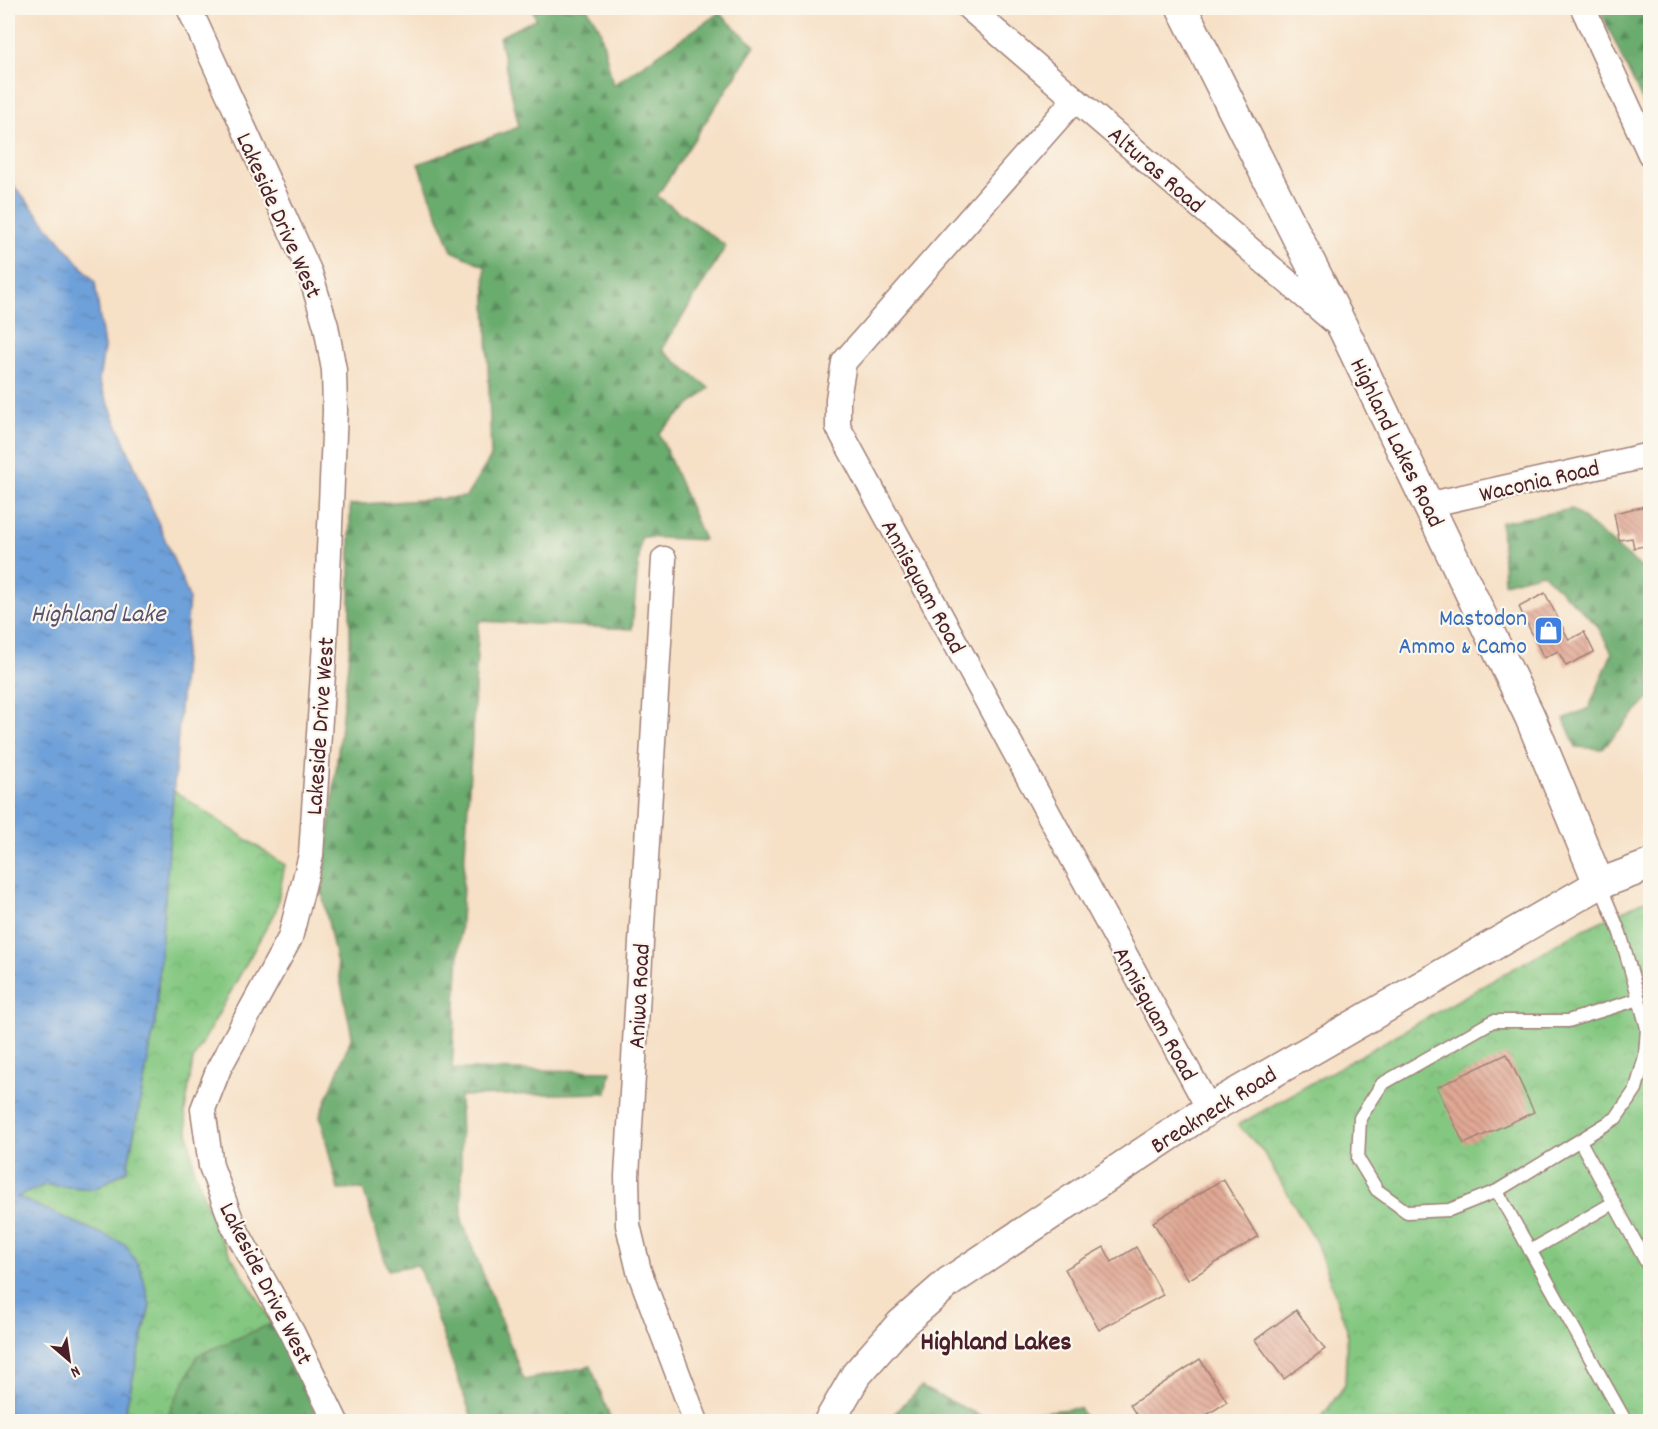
<svg xmlns="http://www.w3.org/2000/svg" width="1658" height="1429" font-family="Dekko,sans-serif">
<style>
.forest{fill:url(#forest-firs);stroke:#5a664c;stroke-width:1.5}
.park{fill:url(#park-crowns);stroke:#667356;stroke-width:1.5}
.water{fill:url(#water-ripples);stroke:#5c6082;stroke-width:1.5}
.building{fill:url(#building-back-hatch)}
.lines{fill:none;stroke-linecap:round;stroke-linejoin:round}
.service-casing{stroke:#a08078;stroke-width:15}
.minor-casing{stroke:#a08078;stroke-width:27}
.tertiary-casing{stroke:#a08078;stroke-width:33}
.service{stroke:#fff;stroke-width:12}
.minor{stroke:#fff;stroke-width:24}
.tertiary{stroke:#fff;stroke-width:30}
.labels{text-anchor:middle;stroke-width:4.5;stroke-linejoin:round;paint-order:stroke}
.street-label{font-size:24px;fill:#4a1f2b;stroke:#fbf7ec}
.shop-label{font-size:24px;fill:#366cbe;stroke:#fbf7ec;text-anchor:end}
.water-label{font-size:26px;font-style:italic;fill:#585371;stroke:#fbf7ec}
.quarter-label{font-size:27px;font-weight:bold;fill:#4a1f2b;stroke:#fbf7ec}
</style>
<defs>
<pattern id="forest-firs" width="22" height="20" patternUnits="userSpaceOnUse" patternTransform="scale(1.5)"><rect width="22" height="20" fill="#6aac6e"/><path d="M5 1l3.5 6h-7zM16 11l3.5 6h-7z" fill="#598b5b"/></pattern>
<pattern id="park-crowns" width="20" height="18" patternUnits="userSpaceOnUse" patternTransform="scale(1.5)"><rect width="20" height="18" fill="#83c780"/><path d="M2 6a3 3 0 1 1 6 0M12 15a3 3 0 1 1 6 0" fill="none" stroke="#73aa6f"/></pattern>
<pattern id="water-ripples" width="26" height="14" patternUnits="userSpaceOnUse" patternTransform="scale(1.5)"><rect width="26" height="14" fill="#6ea0d9"/><path d="M2 4q2-2 4 0t4 0M15 11q2-2 4 0t4 0" fill="none" stroke="#5c82b0"/></pattern>
<pattern id="building-back-hatch" width="6" height="6" patternUnits="userSpaceOnUse" patternTransform="scale(1.5)"><rect width="6" height="6" fill="#e1a995"/><path d="M-1 5l2 2M0 0l6 6M5-1l2 2" fill="none" stroke="#b8897a"/></pattern>
</defs>
<rect width="100%" height="100%" fill="#fbf7ec"/>
<filter id="ink" filterUnits="userSpaceOnUse"><feTurbulence type="fractalNoise" baseFrequency=".0167" numOctaves="2"/><feDisplacementMap in="SourceGraphic" scale="12" xChannelSelector="R" yChannelSelector="G"/><feConvolveMatrix kernelMatrix="1 2 1 2 8 2 1 2 1" color-interpolation-filters="sRGB"/></filter>
<filter id="wash" filterUnits="userSpaceOnUse"><feTurbulence type="fractalNoise" baseFrequency=".008" numOctaves="4" result="noise"/><feDisplacementMap in="SourceGraphic" scale="24" xChannelSelector="R" yChannelSelector="G"/><feGaussianBlur stdDeviation="1.35" result="paint"/><feColorMatrix in="noise" values="0 0 0 0 0 0 0 0 0 0 0 0 0 0 0 0 0 1.4 0 .05"/><feComposite in="paint" operator="in"/></filter>
<g filter="url(#wash)">
<rect width="100%" height="100%" fill="#f6e0c6"/>
<!-- forest -->
<path class="forest" d="M532,8H587L600,29L613,85L719,13L755,46L657,196L726,246L662,350L709,388L659,433L704,540L641,537L632,629L479,621L452,1069L611,1071L607,1093L460,1096L462,1220L524,1380L591,1366L610,1418L602,1421H473L418,1265L388,1270L363,1189L338,1190L320,1116L352,1036L322,893L350,645V505L466,497L491,457L485,266L452,251L418,164L519,127L499,37L536,19Z
M1599,8H1650V117Z
M1572,509L1642,568L1650,563V697L1602,749L1576,747L1564,719L1589,708L1612,653L1597,625L1542,573L1504,583L1501,522Z
M273,1323L319,1421L168,1422L169,1412L198,1355Z
M921,1387L985,1418L1079,1408L1087,1421H887Z"/>
<!-- park -->
<path class="park" d="M173,790L285,865L276,910L193,1060L185,1112L194,1170L218,1235L273,1323L198,1355L169,1412L168,1421H123L150,1305L16,1197L45,1185L95,1189L127,1170L155,1023Z
M1650,898V1421H1319L1345,1385L1347,1329L1316,1242L1262,1150L1238,1125L1578,932Z"/>
<!-- water -->
<path class="water" d="M8,179L95,282L104,348L99,381L189,597L155,1023L127,1170L95,1189L45,1185L17,1197L125,1244L141,1270L150,1305L123,1421H8Z"/>
<g id="blocks">
<!-- building -->
<path class="building" d="M1650,505V545L1634,548L1632,538L1619,540L1614,513Z
M1545,593L1569,640L1584,632L1594,652L1566,666L1558,651L1544,658L1519,607Z
M1507,1054L1534,1112L1464,1144L1437,1087Z
M1223,1179L1258,1237L1188,1280L1153,1222Z
M1104,1247L1112,1262L1136,1247L1163,1295L1099,1330L1065,1269Z
M1296,1310L1325,1349L1284,1379L1255,1340Z
M1200,1359L1227,1402L1196,1422H1141L1130,1405Z"/>
</g>
</g>
<g filter="url(#ink)">
<use href="#blocks" fill-opacity="0" stroke="#a08078" stroke-width="1.5"/>
<g class="lines">
<defs>
<path id="service" d="M1600,885L1620,933L1639,999
M1639,999L1647,1028L1645,1056L1636,1089L1616,1118L1497,1191L1449,1210L1407,1212L1377,1190L1358,1159L1360,1118L1382,1084L1493,1021H1568Z
M1580,1141L1650,1269
M1497,1191L1626,1422
M1530,1251L1613,1203"/>
<path id="minor" d="M189,8L310,273L326,326L334,370L335,411L325,643L311,855L290,938L219,1068L203,1109L211,1166L233,1225L292,1332L336,1422
M969,8L1338,325
M1583,8L1650,154
M1075,99L844,362L838,399V427L1209,1109
M1427,505L1650,455
M664,559L627,1176L628,1225L639,1271L696,1422"/>
<path id="tertiary" d="M1182,8L1344,330L1530,717L1599,884
M829,1422L856,1375L901,1324L949,1282L1209,1109L1599,884L1650,865"/>
</defs>
<!-- service casing -->
<use href="#service" class="service-casing"/>
<!-- minor casing -->
<use href="#minor" class="minor-casing"/>
<!-- tertiary casing -->
<use href="#tertiary" class="tertiary-casing"/>
<!-- service -->
<use href="#service" class="service"/>
<!-- minor -->
<use href="#minor" class="minor"/>
<!-- tertiary -->
<use href="#tertiary" class="tertiary"/>
</g>
</g>
<!-- icons -->
<defs>
<symbol id="shop-square" viewBox="-11 -11 22 22"><rect x="-9" y="-9" width="18" height="18" rx="4" fill="#3f7fe0" stroke="#fbf7ec"/><path d="M-5-2.5h2.3a2.7 3.5 0 0 1 5.4 0H5L5.5 6h-11ZM-1.5-2.5h3a1.5 2.3 0 0 0-3 0Z" fill="#fff"/></symbol>
</defs>
<g fill-rule="evenodd">
<use href="#shop-square" x="1532" y="614" width="33" height="33"/>
</g>
<g class="labels">
<!-- street labels -->
<g class="street-label">
<text transform="translate(1157 169) rotate(41)" y="8">Alturas Road</text>
<text transform="translate(280 215) rotate(66)" y="8">Lakeside Drive West</text>
<text transform="translate(1398 442) rotate(64)" y="8">Highland Lakes Road</text>
<text transform="translate(1539 480) rotate(-13)" y="8">Waconia Road</text>
<text transform="translate(924 586) rotate(61)" y="8">Annisquam Road</text>
<text transform="translate(319 726) rotate(-86)" y="8">Lakeside Drive West</text>
<text transform="translate(638 996) rotate(-87)" y="8">Aniwa Road</text>
<text transform="translate(1156 1013) rotate(61)" y="8">Annisquam Road</text>
<text transform="translate(1213 1109) rotate(-32)" y="8">Breakneck Road</text>
<text transform="translate(267 1283) rotate(63)" y="8">Lakeside Drive West</text>
</g>
<!-- shop labels -->
<g class="shop-label">
<text x="1527" y="625">Mastodon<tspan x="1527" dy="28">Ammo &amp; Camo</tspan></text>
</g>
<!-- water labels -->
<g class="water-label">
<text x="98" y="621">Highland Lake</text>
</g>
<!-- quarter labels -->
<g class="quarter-label">
<text x="996" y="1349">Highland Lakes</text>
</g>
</g>
<!-- margin -->
<rect width="1658" height="1429" fill="none" stroke="#fbf7ec" stroke-width="30"/>
<!-- north arrow -->
<g transform="translate(69 1360) rotate(151)" stroke="#fbf7ec" stroke-width="4.5" paint-order="stroke">
<path d="M0-4.5L10 22L0 15L-10 22Z" fill="#4a1f2b"/>
<text y="-9" font-size="16" font-weight="bold" text-anchor="middle" fill="#4a1f2b">N</text>
</g>
</svg>
